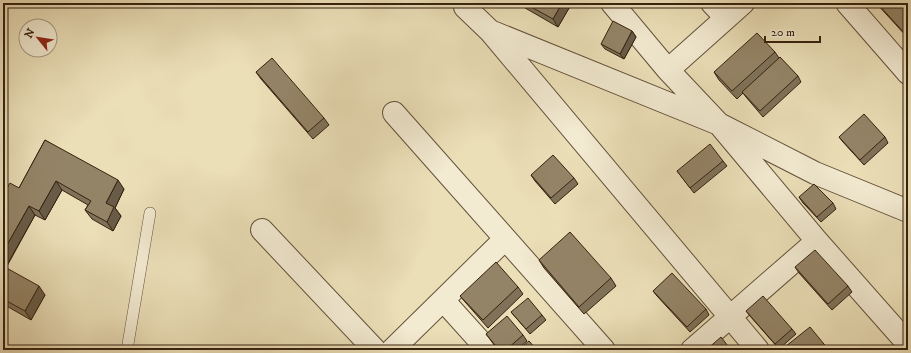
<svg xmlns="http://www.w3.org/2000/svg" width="911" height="353" font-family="'IM FELL DW Pica',serif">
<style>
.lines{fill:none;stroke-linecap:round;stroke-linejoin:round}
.service-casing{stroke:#635039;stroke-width:12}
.minor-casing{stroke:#635039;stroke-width:24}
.service{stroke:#f2ead1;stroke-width:11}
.minor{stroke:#f2ead1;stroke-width:22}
.wall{fill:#7f7259;stroke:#36210f}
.shaded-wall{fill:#685c48;stroke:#36210f}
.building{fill:#948467;stroke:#36210f}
</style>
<rect width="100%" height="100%" fill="#ebdfb8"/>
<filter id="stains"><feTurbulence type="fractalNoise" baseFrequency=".005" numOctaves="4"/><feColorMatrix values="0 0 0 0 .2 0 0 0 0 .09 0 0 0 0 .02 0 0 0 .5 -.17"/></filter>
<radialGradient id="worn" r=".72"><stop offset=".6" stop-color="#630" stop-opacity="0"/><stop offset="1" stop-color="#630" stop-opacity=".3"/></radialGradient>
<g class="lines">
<defs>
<path id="service" d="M127,350L150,213"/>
<path id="minor" d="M612,3L668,70L719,124L817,241L908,344
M712,3L726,18
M847,3L908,73
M465,7L490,31L758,350
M490,31L719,124L815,173L908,211
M668,70L743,3
M394,113L604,350
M262,230L375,350
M443,300L488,350
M392,350L505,239
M692,350L817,241"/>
</defs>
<!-- service casing -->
<use href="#service" class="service-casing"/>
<!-- minor casing -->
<use href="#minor" class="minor-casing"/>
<!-- service -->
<use href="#service" class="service"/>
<!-- minor -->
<use href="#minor" class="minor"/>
</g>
<!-- wall -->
<path class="wall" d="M518,3H572L558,27L520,5Z
M876,3H908V38Z
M632,31L636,37L624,59L605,49L601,44Z
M775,52L779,58L798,76L801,82L763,117L746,97L743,93L737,99L719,80L714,72Z
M256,72L324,118L329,125L313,139L261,79Z
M839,137H885L888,143L864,165L843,142Z
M45,140L124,189L115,208L121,216L113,231L92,219L85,210L88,205L62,190L45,220L35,215L6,268L45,295L31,320L3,304V195L19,188Z
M723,161L727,166L694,193L677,171Z
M531,175L574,178L578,184L555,204L535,181Z
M799,197L833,203L836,209L821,222L803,203Z
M539,260L611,278L616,286L584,314L544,268Z
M795,267L848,286L852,292L832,310L799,273Z
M518,287L523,294L488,328L466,303L460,296Z
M653,291L706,309L709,315L690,332L657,296Z
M746,311L792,329L796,334L779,349L750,316Z
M511,312L542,315L546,320L530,334Z
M486,334L523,335L527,341L516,350H498Z"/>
<!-- shaded-wall -->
<path class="shaded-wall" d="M562,3H572L558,27L553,19Z
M632,31L636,37L624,59L620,54Z
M118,180L124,189L115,208L121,216L113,231L107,222L106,203Z
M56,181L62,190L45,220L39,211Z
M29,206L35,215L3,272V252Z
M39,286L45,295L31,320L25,311Z"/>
<!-- building -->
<path class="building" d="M524,3H562L553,19Z
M877,3H908V37Z
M613,21L632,31L620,54L601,44Z
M757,33L775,52L732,91L714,72Z
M780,57L798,76L760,111L742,92Z
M272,58L324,118L308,132L256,72Z
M864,114L885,137L860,160L839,137Z
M45,140L118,180L106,203L114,207L107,222L85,210L91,201L56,181L39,211L29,206L3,252V195L10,183L19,188Z
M710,144L723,161L690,188L677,171Z
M553,155L574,178L551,198L531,175Z
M814,184L833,203L817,217L799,197Z
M570,232L611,278L579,307L539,260Z
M815,250L848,286L828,304L795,267Z
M496,262L518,287L483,320L460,296Z
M3,266L39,286L25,311L3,299Z
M672,273L706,309L687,327L653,291Z
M763,296L792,329L775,344L746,311Z
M528,298L542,315L526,329L511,312Z
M507,316L523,335L506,350H499L486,334Z
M810,327L828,349L827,350H781Z
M721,337L731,350H706Z
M529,341L537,350H518Z"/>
<!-- margin -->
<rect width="911" height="353" fill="none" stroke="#ebdfb8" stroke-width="16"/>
<rect x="4" y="4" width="903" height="345" fill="none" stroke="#36210f" stroke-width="2"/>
<rect x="8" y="8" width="895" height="337" fill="none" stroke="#36210f"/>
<!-- north arrow -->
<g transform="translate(38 38) rotate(300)"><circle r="19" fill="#f2ead1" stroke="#a79a83"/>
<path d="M0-3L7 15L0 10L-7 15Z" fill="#8f2418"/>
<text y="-6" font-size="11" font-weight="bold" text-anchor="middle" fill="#36210f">N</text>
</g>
<!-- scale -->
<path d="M765 36v6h55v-6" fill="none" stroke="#36210f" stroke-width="2"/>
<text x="771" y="36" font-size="12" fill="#36210f" stroke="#f2ead1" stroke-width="3" paint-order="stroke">20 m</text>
<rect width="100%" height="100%" filter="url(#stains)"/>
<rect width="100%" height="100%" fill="url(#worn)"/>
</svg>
